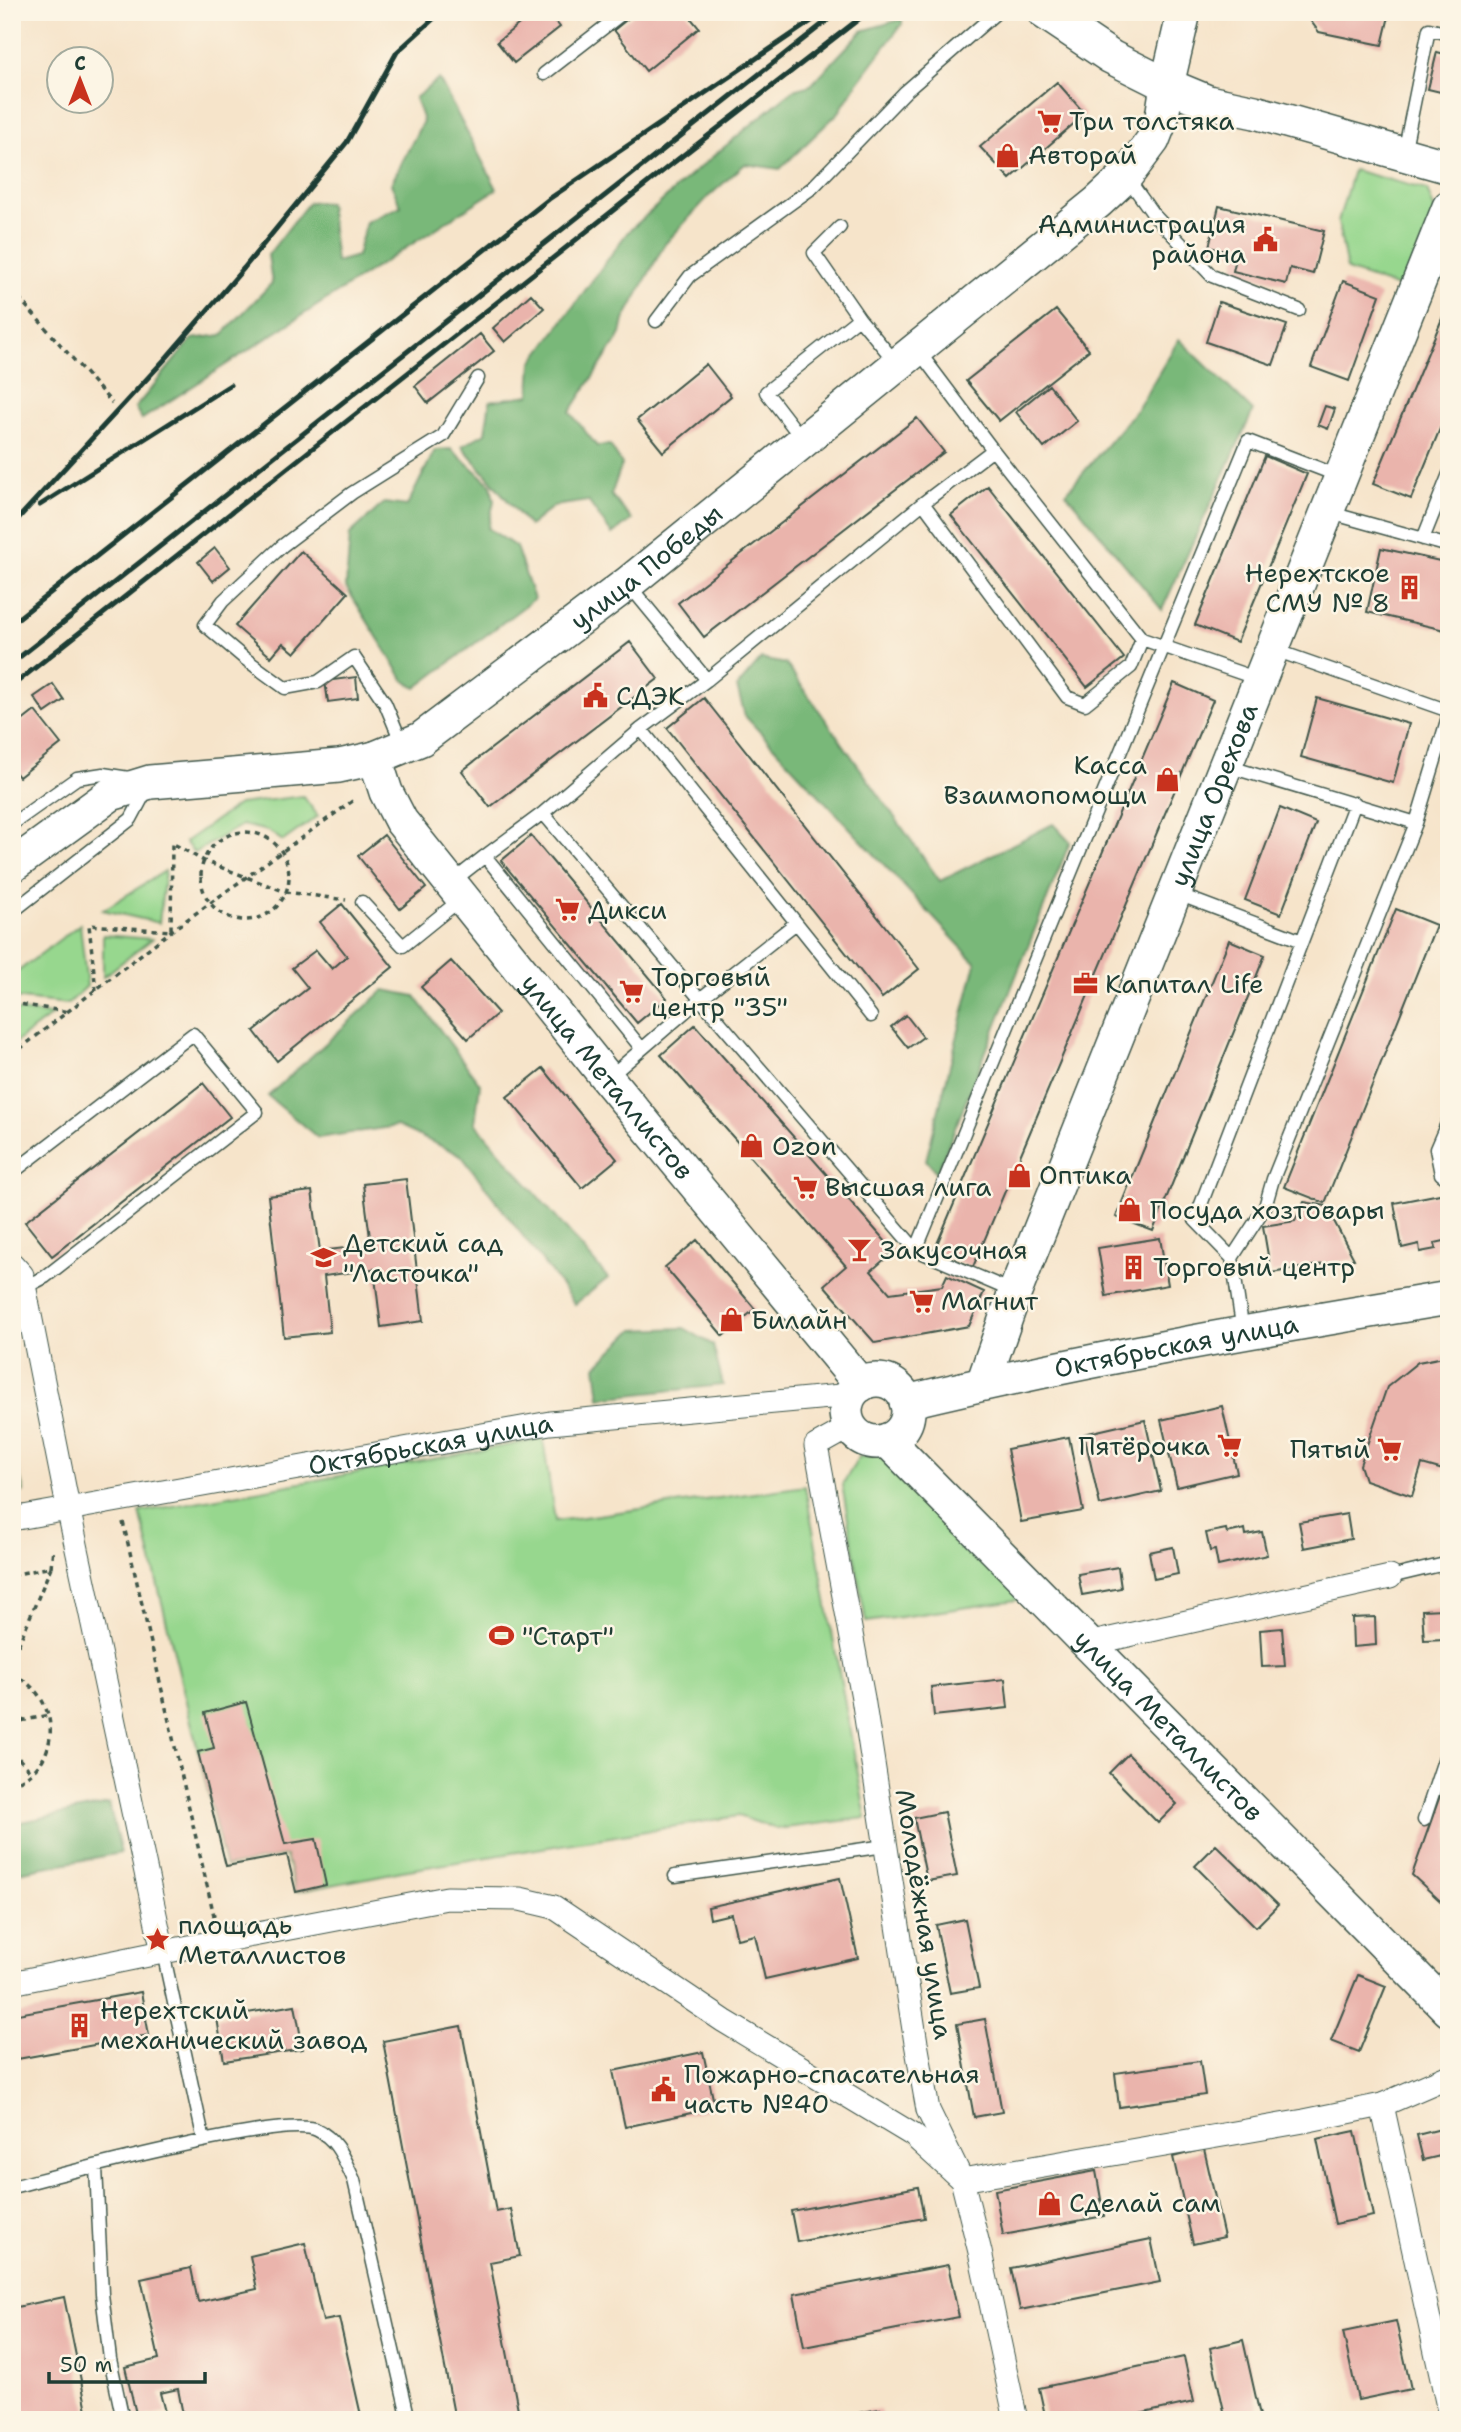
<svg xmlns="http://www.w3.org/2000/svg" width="1461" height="2432" font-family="'Shantell Sans',sans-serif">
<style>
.green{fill:#97d78e;stroke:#5b8a61;stroke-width:2}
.forest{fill:#79b879;stroke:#4c7a56;stroke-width:2}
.building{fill:#eab4ac}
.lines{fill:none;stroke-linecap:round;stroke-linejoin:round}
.lane-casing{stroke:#3f564a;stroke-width:15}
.street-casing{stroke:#3f564a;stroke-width:25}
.secondary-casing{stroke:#3f564a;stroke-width:36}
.path{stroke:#3f564a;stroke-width:3.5;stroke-dasharray:5 5;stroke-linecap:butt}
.lane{stroke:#fff;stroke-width:12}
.street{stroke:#fff;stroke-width:23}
.secondary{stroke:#fff;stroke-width:33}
.rail{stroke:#1f3d34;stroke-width:5}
.labels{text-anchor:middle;stroke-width:5;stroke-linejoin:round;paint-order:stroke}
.poi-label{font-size:26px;fill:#1f3d34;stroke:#fcf5e5;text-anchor:start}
.street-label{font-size:26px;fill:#1f3d34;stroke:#fcf5e5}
</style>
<rect width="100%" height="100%" fill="#fcf5e5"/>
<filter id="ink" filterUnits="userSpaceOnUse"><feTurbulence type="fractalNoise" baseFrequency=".0143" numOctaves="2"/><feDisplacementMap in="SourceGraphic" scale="14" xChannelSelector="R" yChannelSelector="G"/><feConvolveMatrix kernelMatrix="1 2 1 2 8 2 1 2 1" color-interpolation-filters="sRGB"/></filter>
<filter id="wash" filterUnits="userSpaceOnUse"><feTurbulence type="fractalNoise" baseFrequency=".00686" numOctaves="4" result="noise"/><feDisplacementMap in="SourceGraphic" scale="28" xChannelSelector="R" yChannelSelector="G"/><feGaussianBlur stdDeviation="1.57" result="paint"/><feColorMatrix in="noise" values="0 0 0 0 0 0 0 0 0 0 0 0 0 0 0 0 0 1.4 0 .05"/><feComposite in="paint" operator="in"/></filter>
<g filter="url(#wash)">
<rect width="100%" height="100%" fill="#f6e4ca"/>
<!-- green -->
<path class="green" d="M1353,170L1427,190L1435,211L1403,289L1347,270L1338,222Z
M303,796L318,816L283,841L268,831L242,825L194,853L185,842L239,804Z
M165,871L159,923L103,910Z
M80,924L87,986L68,1004L12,998V976Z
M103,935L152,939L103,977Z
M12,1010L52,1015L12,1045Z
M543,1439L555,1521L805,1486L866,1818L777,1829L738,1816L402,1871L296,1892L286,1855L226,1866L140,1512Z
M895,1454L1037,1597L866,1622L842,1485L859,1457Z"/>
<!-- forest -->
<path class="forest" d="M902,19V24L856,85L839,112L780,169L745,164L708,197L664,245L624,320L621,334L570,412L597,446L610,445L622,464L611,495L632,520L612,534L588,501L554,506L529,526L462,446L485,433L490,401L530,395L532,363L627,233L693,173L793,90L811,85L862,31Z
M439,79L497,189L142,419L135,408L192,339L222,335L272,283L268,255L309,202L329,203L336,262L357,256L366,222L401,206L391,184L423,121L415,98Z
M1179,339L1253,411L1162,610L1066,493L1138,408Z
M451,449L491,485L494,501L488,528L516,547L534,599L416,688L404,680L346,587L350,534L384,503L407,506L435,450Z
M761,659L786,664L940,881L1053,824L1070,842L937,1173L926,1160L976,963L745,716L737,687Z
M384,990L415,996L480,1084L475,1123L608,1278L575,1304L461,1155L397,1126L318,1138L268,1096Z
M684,1328L713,1345L723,1385L600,1398L596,1366L633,1330Z
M12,1448L24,1492L12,1495Z
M109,1804L121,1853L12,1873V1824Z"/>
<g id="blocks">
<!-- building -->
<path class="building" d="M534,12H548L560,27L514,63L497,42Z
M636,12H686L699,28L646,71L614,30Z
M1304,12H1390L1382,45L1319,32Z
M1437,52L1449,55V94L1428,89Z
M1057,82L1085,114L1010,179L980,147Z
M1219,206L1324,231L1313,274L1290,268L1286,284L1233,271L1237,254L1209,247Z
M1343,281L1380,295L1349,381L1311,367Z
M531,294L544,308L505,342L493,328Z
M1219,302L1287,325L1273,365L1206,342Z
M1449,302V407L1411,499L1373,484Z
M1056,310L1089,350L999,421L966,381Z
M480,334L494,351L428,403L415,386Z
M706,364L731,396L663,452L637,420Z
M1049,385L1077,421L1044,448L1016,412Z
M1325,406L1335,409L1328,429L1318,425Z
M917,418L944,452L704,637L678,603Z
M1265,456L1307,474L1237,642L1195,625Z
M988,486L1124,658L1087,687L951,515Z
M215,548L230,567L213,581L198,562Z
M1381,548L1449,563V631L1367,612Z
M301,551L348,593L295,653L283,643L271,657L235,626Z
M630,642L658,679L490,807L462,771Z
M356,677L358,698L328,702L325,681Z
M1174,683L1213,700L973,1267L934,1251Z
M53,684L64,700L45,713L34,697Z
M704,698L919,969L882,998L667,728Z
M1317,698L1409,724L1393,783L1301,757Z
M35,711L61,744L19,777L12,768V729Z
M1280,808L1316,823L1281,914L1245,900Z
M384,835L426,888L400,909L358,856Z
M531,836L667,998L637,1023L501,861Z
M342,904L393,967L277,1061L254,1031L308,988L292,968L316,950L332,969L347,956L320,922Z
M1396,909L1436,925L1325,1203L1284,1187Z
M1229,940L1265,955L1153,1231L1116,1217Z
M451,961L498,1013L468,1039L421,987Z
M906,1015L923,1037L908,1048L891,1027Z
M695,1025L894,1251L871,1271L890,1293L942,1286L947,1275L984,1292L969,1326L875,1343L824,1285L846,1266L661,1055Z
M543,1068L617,1159L582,1188L507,1097Z
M203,1083L230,1117L52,1256L25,1222Z
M406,1179L423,1321L381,1327L374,1269L324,1276L330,1332L284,1337L268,1196L312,1191L320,1251L371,1245L363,1184Z
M1445,1193L1449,1214V1240L1435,1243L1436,1249L1420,1252L1419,1244L1402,1248L1394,1203Z
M1304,1202L1326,1206L1354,1259L1271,1273L1263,1226L1295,1221Z
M1160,1238L1168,1285L1106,1296L1098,1248Z
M697,1240L755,1309L723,1336L665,1267Z
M1449,1356V1449L1443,1470L1422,1464L1412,1496L1365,1480L1360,1465L1387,1387L1418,1362Z
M1222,1406L1237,1473L1177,1487L1161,1420Z
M1145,1420L1161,1491L1100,1505L1084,1434Z
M1069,1437L1083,1511L1021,1522L1007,1449Z
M1347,1514L1351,1539L1304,1548L1299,1522Z
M1226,1529L1227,1533L1245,1529L1246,1535L1262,1532L1267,1555L1218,1566L1215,1550L1210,1551L1206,1533Z
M1173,1547L1178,1574L1154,1579L1149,1552Z
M1118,1567L1121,1588L1082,1595L1078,1574Z
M1443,1609L1445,1639L1424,1640L1422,1610Z
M1375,1617L1376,1645L1353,1647L1352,1618Z
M1282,1628L1285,1666L1262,1667L1260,1630Z
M1005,1679L1008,1708L934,1716L931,1687Z
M246,1702L285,1844L316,1839L326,1885L296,1892L287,1855L226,1866L198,1752L214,1748L205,1713Z
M1128,1754L1177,1804L1158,1823L1109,1773Z
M1448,1773H1449V1909L1412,1875Z
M944,1812L957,1876L927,1881L914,1818Z
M1216,1845L1278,1905L1256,1927L1195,1866Z
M840,1878L858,1958L765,1979L755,1935L737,1939L731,1914L710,1919L708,1907Z
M965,1919L979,1988L950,1993L936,1925Z
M1358,1975L1386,1986L1359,2052L1331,2041Z
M141,1992L149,2035L12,2060V2015Z
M295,2005L303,2049L224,2061L217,2018Z
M985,2019L1002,2112L974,2117L957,2024Z
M461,2026L496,2212L511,2209L520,2256L490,2262L520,2420H455L383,2041Z
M703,2052L715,2108L625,2127L613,2071Z
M1200,2061L1205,2095L1119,2107L1115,2073Z
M1449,2127V2154L1423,2160L1417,2135Z
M1355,2131L1373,2216L1335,2224L1317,2139Z
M1204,2149L1224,2237L1193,2244L1173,2157Z
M1096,2171L1104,2216L1003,2235L995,2190Z
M918,2187L924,2218L797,2242L791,2211Z
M1151,2239L1160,2282L1020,2310L1011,2268Z
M305,2243L323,2321L339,2318L362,2420H184L178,2389L160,2393L165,2412L137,2418L125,2367L159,2359L141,2279L191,2268L198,2302L257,2289L250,2256Z
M948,2265L959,2317L804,2347L794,2294Z
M64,2297L89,2420H12V2308Z
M1396,2321L1411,2389L1358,2400L1343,2332Z
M1243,2340L1261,2420H1226L1210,2348Z
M1184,2357L1194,2402L1112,2420H1046L1039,2388Z
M880,2409L882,2420H831V2418Z"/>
</g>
</g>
<g filter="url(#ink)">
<use href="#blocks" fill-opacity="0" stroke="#3f564a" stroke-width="2"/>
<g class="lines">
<defs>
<path id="lane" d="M544,74L624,12
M1404,153L1429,29L1449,34
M1126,176L1153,214L1212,276L1299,310
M859,318L897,364
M656,321L690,276L812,188L905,92L997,12
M803,440L766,392L859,318L814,253L840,227
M993,450L1142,639
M923,503L1067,697L1085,704L1131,667L1142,639L1258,679
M1327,512L1449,546
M1423,539L1449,474
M628,584L707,680
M1272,649L1449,711
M641,729L871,1016
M403,746L385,703L354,657L318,682L285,688L244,658L205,625L223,601L282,546L352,493L443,436L478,378
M1227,766L1416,823L1449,714
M543,813L700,999L916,1250L1248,441L1339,476
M12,824L77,778L103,774L129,778
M485,856L543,813L641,729L707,680L923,503L993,450L917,349
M453,881L485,856L642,1049L608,1078
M1175,893L1302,941L1355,803
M362,902L403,946L461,899
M12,912L131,819L147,789
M642,1049L700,999L796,923
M1449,1119L1436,1149L1441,1174L1449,1180
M12,1173L193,1034L257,1112L45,1277L24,1288
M916,1250L1012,1291
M1232,1258L1265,1207L1273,1179L1416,823
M1243,1332L1232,1258L1195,1220L1302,941
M1390,1577L1449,1563
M1424,1820L1449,1745
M675,1876L885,1846
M163,1952L204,2141
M96,2167L102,2294L110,2359L123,2420
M12,2187C59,2175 285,2114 317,2130C338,2140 344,2160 354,2180L409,2420"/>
<g id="street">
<path d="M12,1264L22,1275L68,1507L163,1952L447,1898L520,1899L554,1907L724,2021L913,2135L962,2180L1304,2121L1382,2105L1449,2076"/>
<path d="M850,1427L816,1446L863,1698L916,2043L928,2110L962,2180L980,2252L1016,2420"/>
<path id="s1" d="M12,1519L550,1423L851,1395"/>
<path d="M1088,1644L1390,1577"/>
<path d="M12,1983L163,1952"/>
<path d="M1382,2105L1449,2411"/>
</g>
<g id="secondary">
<path d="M1044,12L1111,57L1167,85L1208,102L1255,112L1449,167"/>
<path id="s2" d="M375,758L386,792L401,821L607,1078L861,1385"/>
<path id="s3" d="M12,866L111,794L150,782L339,766L375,758L421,739L627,584L1098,202L1126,176L1153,140L1162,117L1167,85L1184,12"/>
<circle cx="877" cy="1411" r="31"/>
<path id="s4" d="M983,1383L1015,1292L1449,207"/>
<path id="s5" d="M906,1402C1085,1359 1267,1328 1449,1298"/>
<path id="s6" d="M887,1440L1449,2010"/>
</g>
</defs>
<!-- lane casing -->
<use href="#lane" class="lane-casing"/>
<!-- street casing -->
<use href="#street" class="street-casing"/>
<!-- secondary casing -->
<use href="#secondary" class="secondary-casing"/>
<!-- path -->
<path class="path" d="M12,290L112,403
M201 876a44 44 0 1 1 88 0a44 44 0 1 1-88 0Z
M96,991L89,925L171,931L172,843L204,861L286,892L346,900
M12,1003L69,1012
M12,1055L171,931L354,800
M123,1522L215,1920
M51,1567L53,1548
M12,1575L51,1567L12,1660
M12,1674C61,1695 65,1765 12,1784
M12,1723L49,1715
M12,1751L32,1773"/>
<!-- lane -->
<use href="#lane" class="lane"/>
<!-- street -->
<use href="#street" class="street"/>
<!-- secondary -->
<use href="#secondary" class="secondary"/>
<!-- rail -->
<path class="rail" d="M40,505L230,385
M14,523L167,357L244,268L347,142L397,52L441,12
M12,623L549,199L813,20
M12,663L838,12
M12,686L673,163L868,12"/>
</g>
</g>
<!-- icons -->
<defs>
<symbol id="supermarket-bare" viewBox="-9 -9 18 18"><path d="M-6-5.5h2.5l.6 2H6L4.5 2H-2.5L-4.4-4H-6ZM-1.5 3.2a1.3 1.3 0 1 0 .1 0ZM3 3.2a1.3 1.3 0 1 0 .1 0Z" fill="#c8321e" stroke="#fcf5e5" stroke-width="2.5" paint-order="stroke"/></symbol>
<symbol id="shop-bare" viewBox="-9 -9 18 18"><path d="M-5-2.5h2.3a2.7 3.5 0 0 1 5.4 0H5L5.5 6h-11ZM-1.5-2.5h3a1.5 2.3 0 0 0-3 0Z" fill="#c8321e" stroke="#fcf5e5" stroke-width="2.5" paint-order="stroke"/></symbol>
<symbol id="civic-bare" viewBox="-9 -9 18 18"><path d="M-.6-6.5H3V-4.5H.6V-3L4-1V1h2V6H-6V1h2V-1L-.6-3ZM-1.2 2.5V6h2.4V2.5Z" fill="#c8321e" stroke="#fcf5e5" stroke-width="2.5" paint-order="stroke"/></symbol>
<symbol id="building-bare" viewBox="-9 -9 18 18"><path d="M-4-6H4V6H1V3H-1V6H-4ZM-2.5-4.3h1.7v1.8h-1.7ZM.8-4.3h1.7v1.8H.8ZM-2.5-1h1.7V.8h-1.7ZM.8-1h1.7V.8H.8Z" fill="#c8321e" stroke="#fcf5e5" stroke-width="2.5" paint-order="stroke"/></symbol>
<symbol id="office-bare" viewBox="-9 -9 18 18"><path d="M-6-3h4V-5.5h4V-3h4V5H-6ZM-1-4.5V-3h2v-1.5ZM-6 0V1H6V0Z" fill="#c8321e" stroke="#fcf5e5" stroke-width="2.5" paint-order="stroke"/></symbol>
<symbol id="bar-bare" viewBox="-9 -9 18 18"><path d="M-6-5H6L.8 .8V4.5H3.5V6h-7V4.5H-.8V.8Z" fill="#c8321e" stroke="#fcf5e5" stroke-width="2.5" paint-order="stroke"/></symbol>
<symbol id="school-bare" viewBox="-9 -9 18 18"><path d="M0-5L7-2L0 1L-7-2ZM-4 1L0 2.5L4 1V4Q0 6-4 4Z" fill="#c8321e" stroke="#fcf5e5" stroke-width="2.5" paint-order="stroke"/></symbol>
<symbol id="stadium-bare" viewBox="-9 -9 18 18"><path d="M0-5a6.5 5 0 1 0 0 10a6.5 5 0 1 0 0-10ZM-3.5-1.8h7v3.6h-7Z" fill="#c8321e" stroke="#fcf5e5" stroke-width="2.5" paint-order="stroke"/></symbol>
<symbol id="sight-bare" viewBox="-9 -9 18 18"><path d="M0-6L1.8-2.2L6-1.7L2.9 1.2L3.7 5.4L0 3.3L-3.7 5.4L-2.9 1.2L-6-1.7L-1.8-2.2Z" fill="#c8321e" stroke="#fcf5e5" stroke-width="2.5" paint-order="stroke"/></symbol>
</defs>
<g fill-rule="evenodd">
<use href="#supermarket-bare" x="1032" y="104" width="35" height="35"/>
<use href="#shop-bare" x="990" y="138" width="35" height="35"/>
<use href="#civic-bare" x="1248" y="222" width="35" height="35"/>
<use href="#building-bare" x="1392" y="570" width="35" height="35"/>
<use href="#civic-bare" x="578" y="678" width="35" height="35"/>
<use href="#shop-bare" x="1150" y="762" width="35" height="35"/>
<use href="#supermarket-bare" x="550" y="892" width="35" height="35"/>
<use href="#office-bare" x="1068" y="966" width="35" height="35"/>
<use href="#supermarket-bare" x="614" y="974" width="35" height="35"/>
<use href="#shop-bare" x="734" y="1128" width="35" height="35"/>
<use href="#shop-bare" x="1002" y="1158" width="35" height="35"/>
<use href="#supermarket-bare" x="788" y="1170" width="35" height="35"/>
<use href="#shop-bare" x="1112" y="1192" width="35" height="35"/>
<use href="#bar-bare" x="842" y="1232" width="35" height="35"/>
<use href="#school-bare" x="306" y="1240" width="35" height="35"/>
<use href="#building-bare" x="1116" y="1250" width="35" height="35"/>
<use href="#supermarket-bare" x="904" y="1284" width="35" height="35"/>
<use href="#shop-bare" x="714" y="1302" width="35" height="35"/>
<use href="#supermarket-bare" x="1212" y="1428" width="35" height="35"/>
<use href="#supermarket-bare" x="1372" y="1432" width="35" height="35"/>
<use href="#stadium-bare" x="484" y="1618" width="35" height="35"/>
<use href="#sight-bare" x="140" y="1922" width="35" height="35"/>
<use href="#building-bare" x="62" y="2008" width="35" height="35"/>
<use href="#civic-bare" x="646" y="2072" width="35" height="35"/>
<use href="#shop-bare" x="1032" y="2186" width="35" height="35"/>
</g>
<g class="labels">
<!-- poi labels -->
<g class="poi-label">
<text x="1069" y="130">Три толстяка</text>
<text x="1028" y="164">Авторай</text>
<text x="1246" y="233" text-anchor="end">Администрация<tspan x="1246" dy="30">района</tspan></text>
<text x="1390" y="582" text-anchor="end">Нерехтское<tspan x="1390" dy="30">СМУ № 8</tspan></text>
<text x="616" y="705">СДЭК</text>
<text x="1147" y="774" text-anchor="end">Касса<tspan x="1147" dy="30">Взаимопомощи</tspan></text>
<text x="588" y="919">Дикси</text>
<text x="651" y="986">Торговый<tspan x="651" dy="30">центр "35"</tspan></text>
<text x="1105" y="993">Капитал Life</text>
<text x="772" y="1155">Ozon</text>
<text x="1039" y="1184">Оптика</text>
<text x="825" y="1196">Высшая лига</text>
<text x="1150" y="1219">Посуда хозтовары</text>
<text x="343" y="1252">Детский сад<tspan x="343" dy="30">"Ласточка"</tspan></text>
<text x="880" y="1259">Закусочная</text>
<text x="1153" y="1276">Торговый центр</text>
<text x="941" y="1310">Магнит</text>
<text x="751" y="1329">Билайн</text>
<text x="1210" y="1455" text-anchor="end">Пятёрочка</text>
<text x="1370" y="1458" text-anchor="end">Пятый</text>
<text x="522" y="1645">"Старт"</text>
<text x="178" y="1934">площадь<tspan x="178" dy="30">Металлистов</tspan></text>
<text x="100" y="2019">Нерехтский<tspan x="100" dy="30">механический завод</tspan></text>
<text x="684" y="2083">Пожарно-спасательная<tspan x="684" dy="30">часть №40</tspan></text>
<text x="1069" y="2212">Сделай сам</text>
</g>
<!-- street labels -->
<g class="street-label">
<text dy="9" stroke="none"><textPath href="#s3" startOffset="723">улица Победы</textPath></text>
<text dy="9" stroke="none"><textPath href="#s4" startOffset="632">улица Орехова</textPath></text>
<text dy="9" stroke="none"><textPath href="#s2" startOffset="397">улица Металлистов</textPath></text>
<text dy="9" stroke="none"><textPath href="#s5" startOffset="276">Октябрьская улица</textPath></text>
<text dy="9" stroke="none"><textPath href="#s1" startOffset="425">Октябрьская улица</textPath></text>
<text dy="9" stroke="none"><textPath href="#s6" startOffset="401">улица Металлистов</textPath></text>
<text transform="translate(924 1914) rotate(81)" y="9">Молодёжная улица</text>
</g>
</g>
<!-- margin -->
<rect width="1461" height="2432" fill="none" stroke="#fcf5e5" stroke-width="42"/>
<!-- north arrow -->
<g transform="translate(80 80)"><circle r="33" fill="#fcf5e5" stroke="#a4ab9e" stroke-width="2"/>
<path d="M0-5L12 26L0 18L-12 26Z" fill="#c8321e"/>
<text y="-10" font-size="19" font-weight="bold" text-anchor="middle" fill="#1f3d34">С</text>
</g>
<!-- scale -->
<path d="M49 2372v10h156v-10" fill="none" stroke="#1f3d34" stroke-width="3.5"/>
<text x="60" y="2372" font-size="21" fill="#1f3d34" stroke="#fcf5e5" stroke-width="5" paint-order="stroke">50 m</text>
</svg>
